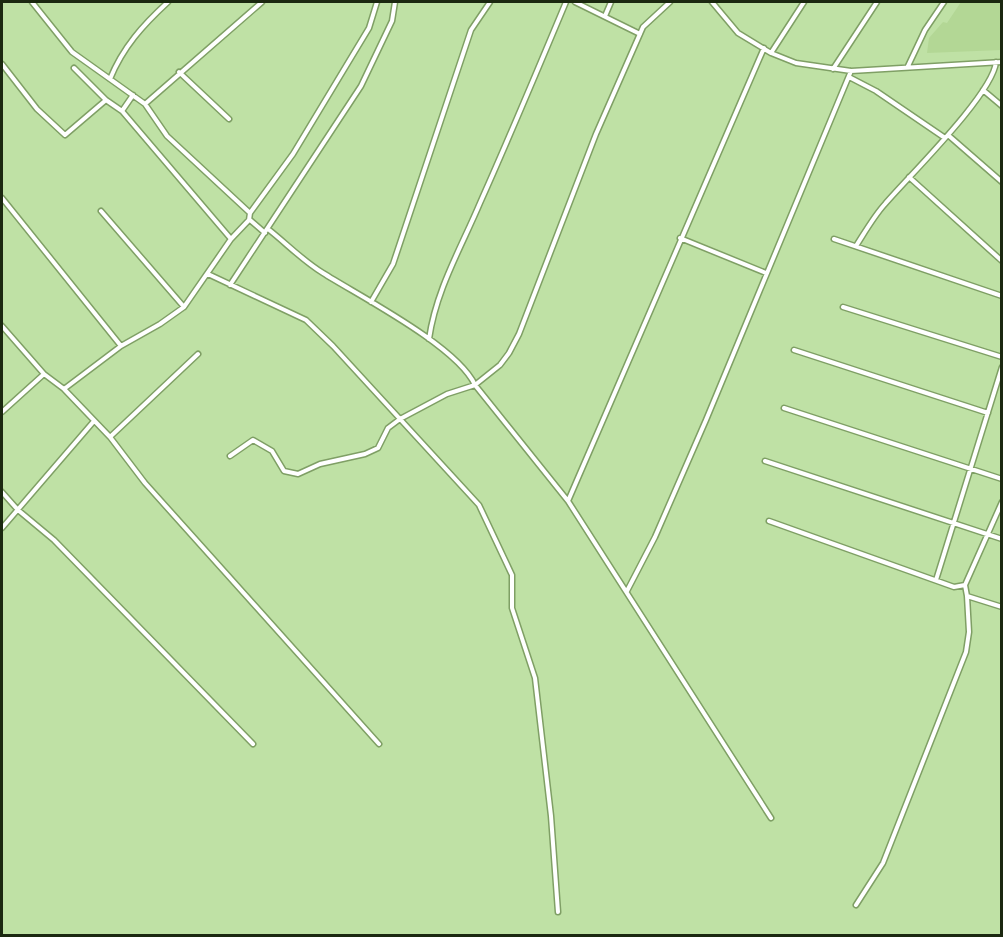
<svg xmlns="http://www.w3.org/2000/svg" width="1003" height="937" font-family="Cabin,sans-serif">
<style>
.built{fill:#b3d795}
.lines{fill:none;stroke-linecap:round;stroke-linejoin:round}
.minor-casing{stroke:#7f9f65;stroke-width:7}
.minor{stroke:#fff;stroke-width:4}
</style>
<rect width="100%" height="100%" fill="#bfe1a5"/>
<!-- built -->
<path class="built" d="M961,2H1001V50L927,53L929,38L943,22L947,23Z"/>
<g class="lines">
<defs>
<path id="minor" d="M32,2L72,52L145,104L167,136L250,213
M575,2L640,34
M712,2L738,33L771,53L796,63L851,71L1002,62
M605,16L611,2
M771,53L804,2
M2,64L37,109L65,135L106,100
M908,66L925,30L944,2
M74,68L106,100L122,111L231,239
M833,69L877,2
M179,72L229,119
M849,77L876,91L945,138
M110,79C123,47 143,25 168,2
M983,90L1002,106
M145,104L262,2
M122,111L133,95
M948,135L1002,182
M909,177L1002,261
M2,198L121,346
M101,211L184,307
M250,220L265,233
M268,229C286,243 303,261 323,273C361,297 457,346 475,385L568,501L771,818
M680,238L766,273
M834,239L1002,296
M856,246C865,232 874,216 885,204C909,176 993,94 996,62
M208,274L306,320L333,346L479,505L512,575V608L535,678L551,816L558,912
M230,285L361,86L392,21L395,2
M371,302L393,264L471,30L490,2
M843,307L1002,357
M2,326L44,374L64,389L110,437L145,483L379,744
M429,339C436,290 461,248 480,203C510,136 538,69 566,2
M794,350L988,413
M64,389L121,346L160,324L184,307L231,239L249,220L250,213L293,154L369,28L377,2
M784,408L1002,479
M2,412L44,374
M110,437L198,354
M230,456L253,440L272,451L284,471L298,474L320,464L365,454L378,448L388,428L400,419L447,394L475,385L500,365L509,353L519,334L596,134L643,27L670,2
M765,461L1002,539
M2,492L18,510L54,540L253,744
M568,501L764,48
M769,521L954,587L965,585L967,596L1002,607
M2,528L94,421
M936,580L1002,367
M965,585L1002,502
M627,591L655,537L706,420L851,71
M856,905L883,863L966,652L969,632L967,596"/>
</defs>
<!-- minor casing -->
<use href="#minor" class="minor-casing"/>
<!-- minor -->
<use href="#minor" class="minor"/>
</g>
<!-- border -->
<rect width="1003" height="937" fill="none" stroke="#1b2810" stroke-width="6"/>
</svg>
